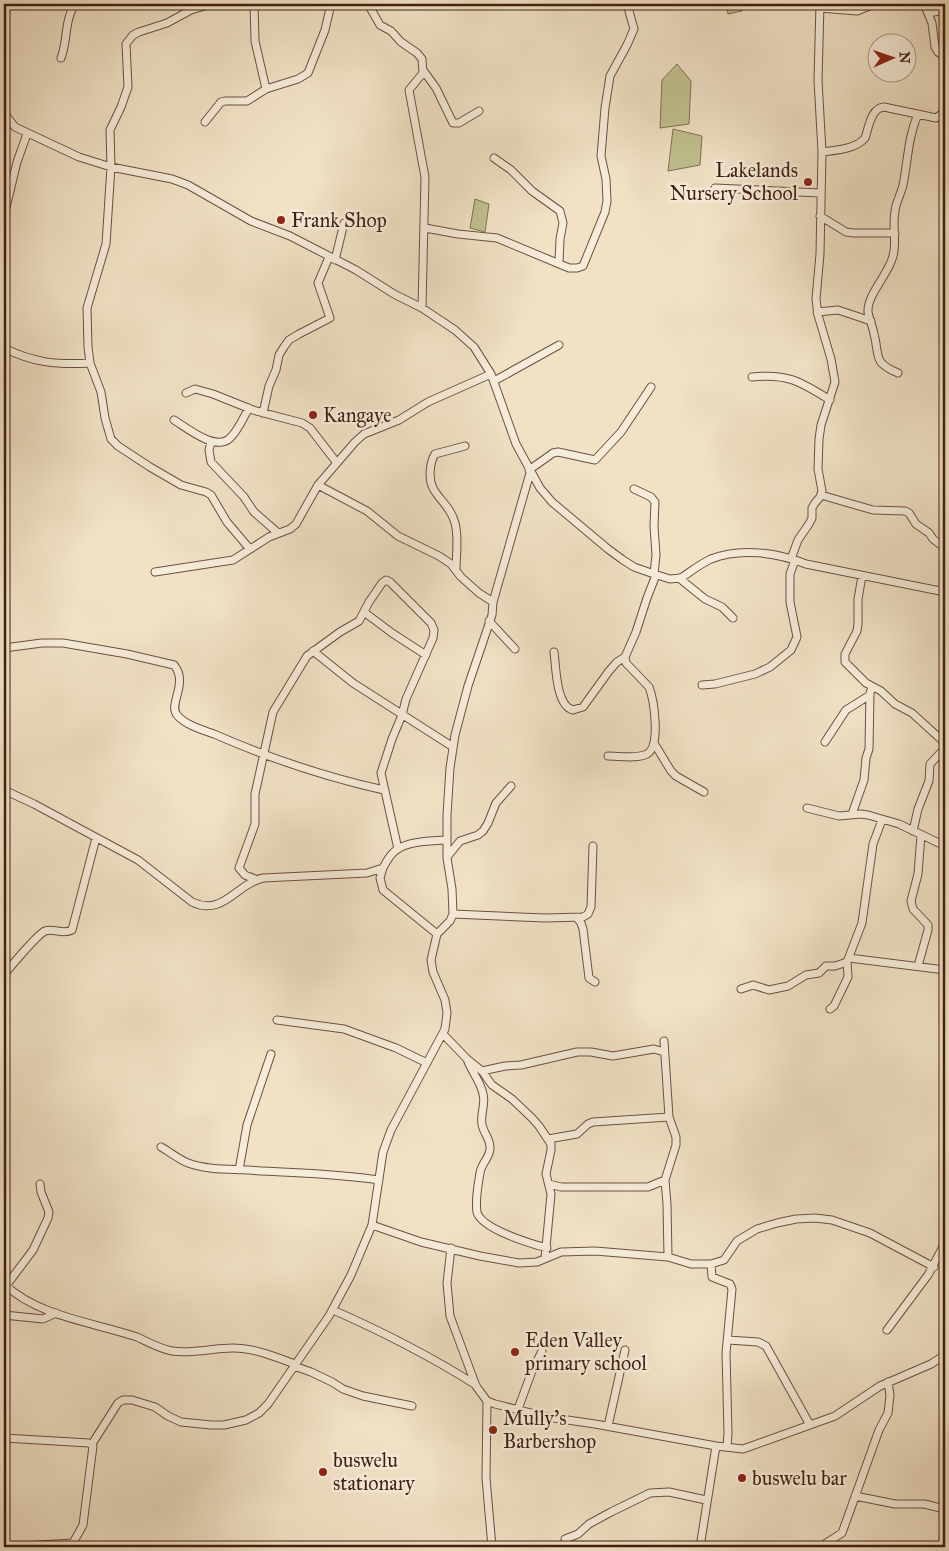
<svg xmlns="http://www.w3.org/2000/svg" width="949" height="1551" font-family="'IM FELL Great Primer',serif">
<style>
.green{fill:#c1c190;stroke:#817051}
.lines{fill:none;stroke-linecap:round;stroke-linejoin:round}
.minor-casing{stroke:#6d503f;stroke-width:9}
.minor{stroke:#f6ecda;stroke-width:7}
.poi-dot{fill:#8f2418;stroke:#f6ecda;stroke-width:2}
.labels{text-anchor:middle;stroke-width:5;stroke-linejoin:round;paint-order:stroke}
.poi-label{font-size:20px;fill:#411f12;stroke:#f6ecda;text-anchor:start}
</style>
<rect width="100%" height="100%" fill="#f1e2c6"/>
<filter id="stains"><feTurbulence type="fractalNoise" baseFrequency=".004" numOctaves="4"/><feColorMatrix values="0 0 0 0 .2 0 0 0 0 .09 0 0 0 0 .02 0 0 0 .5 -.17"/></filter>
<radialGradient id="worn" r=".72"><stop offset=".6" stop-color="#630" stop-opacity="0"/><stop offset="1" stop-color="#630" stop-opacity=".3"/></radialGradient>
<!-- green -->
<path class="green" d="M726,4H740L742,11L728,14Z
M677,64L691,81L689,124L660,128L662,80Z
M673,129L702,136L700,165L668,171Z
M475,199L489,204L485,232L470,228Z"/>
<g class="lines">
<defs>
<path id="minor" d="M212,4L191,10L167,23L139,32L133,35L126,44L128,87L121,107L110,130L111,167L106,244L87,308L88,347L90,363L101,392L105,418L111,439L118,446L150,467L181,485L206,492L211,495L227,522L249,548
M254,4L255,41L266,89
M368,4L380,25L391,31L401,42L417,53L422,59L423,73L409,90L425,177L422,308
M924,4L932,23L935,47L938,52L945,57
M820,8L857,11L874,4
M928,13L945,10
M61,58C68,40 64,21 75,4
M423,70L436,88L453,123H459L479,111
M4,113L15,127L79,157L111,167L172,179L188,185L251,221L290,236L356,270L394,294L422,308L455,330L474,347L491,374L516,444L540,488L552,502L608,549L623,560L634,567L654,574L670,579L681,578C690,572 700,564 711,559C741,547 778,553 806,564L945,592
M205,122L221,102L225,101H247L266,89L298,79L308,73L325,30L331,4
M822,152C836,150 856,149 865,138C869,127 871,108 884,107L936,118L943,113L945,100
M494,158L511,170L532,191L560,211L563,223L560,239L559,263
M715,188L820,193
M4,216L17,162L27,134
M820,216L846,232L853,233H895
M425,228L458,234L497,238L569,268H577L583,266L605,212L607,201L606,179L601,156L605,108L610,76L627,45L634,29L627,4
M335,260L344,223
M817,312L838,310L871,321
M4,348C34,363 57,365 90,363
M898,373C872,362 880,356 874,334C873,327 869,319 868,312C867,294 889,274 893,256C897,241 892,226 895,211C896,202 901,194 903,185C908,160 908,137 918,114
M752,377C788,373 801,382 830,400
M494,381L559,345
M186,393L195,389L213,394L253,410L302,423L310,428L337,463
M263,413L269,386L276,370L279,355L284,347L289,340L299,334L330,318L318,283L329,257
M174,420C187,428 216,452 230,438C238,431 243,418 249,408
M211,442L209,450L211,462L244,497L254,512L278,533
M529,470L553,453L558,452L595,460L621,432L651,387
M318,485L367,511L398,536L439,556L451,564L461,577L479,593L493,602
M634,489L651,497L655,502L654,526L656,555L654,574
M821,495L873,510L905,511L909,513L916,524L929,533L933,539L945,548
M791,559L798,540L809,524L812,518V508L815,503L820,497L822,491L818,469L819,439L821,425L835,382L831,359L818,315L816,299L820,254L822,152L818,80L820,4
M456,570C456,555 459,538 455,523C451,507 439,500 433,488C428,478 430,462 435,454L465,446
M155,572L233,560L269,537L290,529L296,524L318,485L355,442L364,434L399,420L428,402L491,374
M862,576L858,599V624L857,631L845,654V662L866,683L881,691L895,704L912,713L945,743
M679,578L705,599L722,607L733,618
M364,612L392,633L426,655
M489,621L515,649
M4,648L42,643H63L127,654L174,665C189,683 168,704 177,715C185,725 203,730 214,734C269,758 325,777 384,790
M313,651L353,683L453,747
M554,652C556,667 556,706 573,710L583,707L609,671L617,662L625,657
M702,685L715,684L755,674L770,667L791,650L797,637L790,602V574L795,560
M825,742L846,710L870,695
M654,743L671,771L676,776L704,792
M608,756C619,756 637,759 647,754C661,746 654,700 649,687L626,663L625,657L636,632L647,598L656,575
M4,790L34,804L138,860L192,902C223,917 236,884 263,878L367,873L383,868C386,862 390,855 395,851C407,841 431,841 447,840
M807,808L839,816L861,814L868,815L899,824L945,846
M852,814L864,780L866,758L869,749L870,693L872,687
M913,831L918,809L929,781L930,764L945,748
M447,857L460,841L478,835L483,831L488,823L496,803L511,786
M383,868L380,878L383,890L437,934
M255,879L245,875L239,868L255,824V794L273,712L307,656L340,632L359,621L369,602L382,583L386,580L390,582L431,623L434,630L433,638L406,699L402,715L392,739L381,773L398,849
M453,914L545,918L583,917L588,914L591,907L593,846
M577,918L581,923L583,929L589,978L595,982
M849,958L945,970
M918,966L928,930V925L913,909L911,901L918,874L921,835
M4,975C10,967 38,934 45,931C54,928 63,935 72,930L96,838
M741,989L753,985L769,990L788,986L806,975L819,973L826,966H835L847,962
M830,1009L834,1006L848,977L847,962L862,923L873,844L882,820
M277,1020L344,1029L396,1048L427,1063
M443,1034L467,1059L482,1071L492,1085L512,1099L532,1118L539,1126L551,1144V1150L546,1174L551,1194L545,1258
M664,1041L669,1117L676,1137V1145L665,1180L667,1204L668,1257
M467,1059C471,1071 481,1082 483,1094C486,1104 480,1114 482,1124C483,1133 491,1139 490,1149C489,1159 481,1164 480,1173C478,1185 475,1200 477,1212C481,1229 532,1244 547,1248
M482,1071L505,1066L521,1065L577,1052H591L613,1056L654,1049L664,1052
M548,1139L577,1134L588,1124L593,1122L669,1117
M161,1147C170,1152 178,1159 188,1163C207,1170 228,1169 248,1170C292,1173 335,1173 379,1180
M239,1170L247,1125L271,1054
M549,1184L561,1187H648L665,1180
M372,1225L421,1242L480,1256L519,1263L537,1262L561,1252L595,1251L668,1257L691,1264H711L724,1260L737,1241L757,1229L777,1223L796,1219L815,1218L832,1220L870,1233L934,1267
M451,1248L447,1283L450,1316L476,1386L487,1401L495,1404L547,1417L595,1424L716,1446L743,1449L835,1416L880,1386L931,1364L945,1355
M711,1264L712,1277L730,1284L732,1289L726,1353L728,1433L727,1447
M4,1284C39,1317 93,1322 137,1337C148,1342 160,1349 172,1351C192,1354 213,1348 233,1348C255,1348 275,1357 295,1364
M6,1286L33,1250L48,1218L49,1212L41,1192L40,1184
M333,1310C383,1332 430,1356 476,1385
M4,1315L43,1319L56,1313
M887,1330L928,1275L945,1243
M728,1340L758,1342L766,1346L810,1425
M294,1366L311,1372L332,1382L343,1389L363,1396L412,1406
M487,1401L486,1478L492,1547
M518,1409L532,1371L542,1351
M608,1426L625,1350
M4,1438L89,1443L93,1446L83,1525L73,1543
M92,1444L118,1403L123,1400H132L155,1407L168,1416L181,1422L211,1425H224L246,1420L259,1413L268,1404L329,1316L351,1275L372,1225L383,1152L391,1130L445,1029L447,1013L445,1000L433,972L431,960L437,934L450,921L453,914L452,889L447,858V815L450,768L455,735L468,686L492,615L493,602L530,473
M855,1496L895,1504H924L945,1509
M565,1539L578,1534L589,1524L611,1512L650,1493L669,1492L706,1500
M4,1547L73,1543L79,1547
M700,1547L716,1446
M820,1547L842,1533L879,1430L888,1413L890,1395L888,1382"/>
</defs>
<!-- minor casing -->
<use href="#minor" class="minor-casing"/>
<!-- minor -->
<use href="#minor" class="minor"/>
</g>
<!-- markers -->
<g class="poi-dot">
<circle cx="808" cy="182" r="5"/>
<circle cx="281" cy="220" r="5"/>
<circle cx="313" cy="415" r="5"/>
<circle cx="515" cy="1352" r="5"/>
<circle cx="493" cy="1430" r="5"/>
<circle cx="323" cy="1472" r="5"/>
<circle cx="742" cy="1478" r="5"/>
</g>
<g class="labels">
<!-- poi labels -->
<g class="poi-label">
<text x="798" y="177" text-anchor="end">Lakelands<tspan x="798" dy="23">Nursery School</tspan></text>
<text x="291" y="227">Frank Shop</text>
<text x="323" y="422">Kangaye</text>
<text x="525" y="1347">Eden Valley<tspan x="525" dy="23">primary school</tspan></text>
<text x="503" y="1425">Mully's<tspan x="503" dy="23">Barbershop</tspan></text>
<text x="333" y="1467">buswelu<tspan x="333" dy="23">stationary</tspan></text>
<text x="752" y="1485">buswelu bar</text>
</g>
</g>
<!-- margin -->
<rect width="949" height="1551" fill="none" stroke="#f1e2c6" stroke-width="20"/>
<rect x="5" y="5" width="939" height="1541" fill="none" stroke="#411f12" stroke-width="2.5"/>
<rect x="10" y="10" width="929" height="1531" fill="none" stroke="#411f12"/>
<!-- north arrow -->
<g transform="translate(892 58) rotate(88)"><circle r="24" fill="#f6ecda" stroke="#ae9a8a"/>
<path d="M0-4L9 19L0 12L-9 19Z" fill="#8f2418"/>
<text y="-8" font-size="14" font-weight="bold" text-anchor="middle" fill="#411f12">N</text>
</g>
<rect width="100%" height="100%" filter="url(#stains)"/>
<rect width="100%" height="100%" fill="url(#worn)"/>
</svg>
